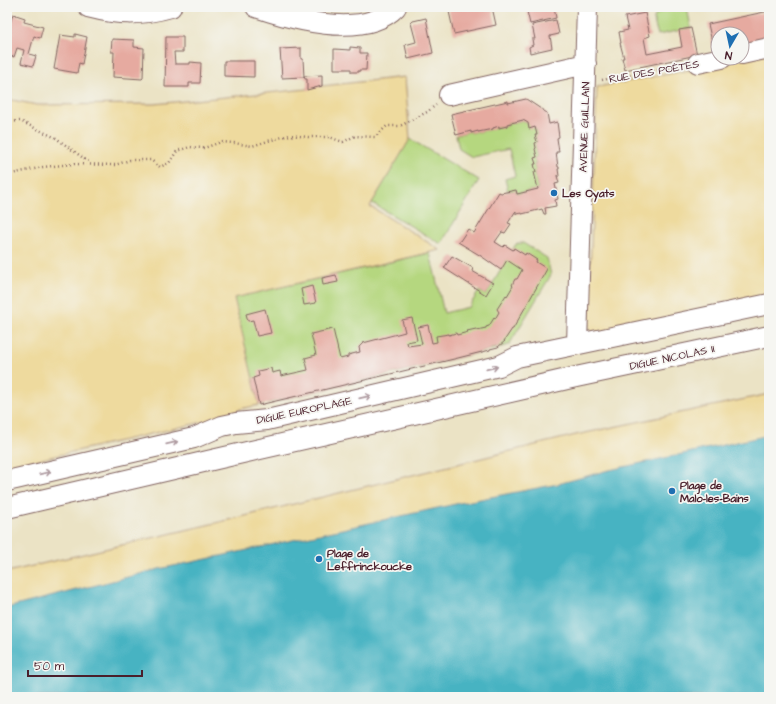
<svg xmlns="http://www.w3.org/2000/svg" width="776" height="704" font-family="'Architects Daughter',sans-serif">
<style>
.green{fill:#b5d77f;stroke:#807b55}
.sand{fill:#eeda9e;stroke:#9c7c64}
.water{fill:#46b3c2;stroke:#486976}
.building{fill:#e6aaa0}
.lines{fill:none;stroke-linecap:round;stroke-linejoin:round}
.minor-casing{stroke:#826461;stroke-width:22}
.path{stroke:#826461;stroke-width:2.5;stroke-dasharray:1 3;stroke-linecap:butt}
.minor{stroke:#fff;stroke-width:20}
.oneway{stroke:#ae9aa0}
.poi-dot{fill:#1f6fb2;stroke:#f6f6f2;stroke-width:1.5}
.labels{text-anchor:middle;stroke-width:3.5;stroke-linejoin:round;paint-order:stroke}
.street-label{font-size:11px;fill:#4a1f2b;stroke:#f6f6f2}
.poi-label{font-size:11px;font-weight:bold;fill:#4a1f2b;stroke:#f6f6f2;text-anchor:start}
</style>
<rect width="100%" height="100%" fill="#f6f6f2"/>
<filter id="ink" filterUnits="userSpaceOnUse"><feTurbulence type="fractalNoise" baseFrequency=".025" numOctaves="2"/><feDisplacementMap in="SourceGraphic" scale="8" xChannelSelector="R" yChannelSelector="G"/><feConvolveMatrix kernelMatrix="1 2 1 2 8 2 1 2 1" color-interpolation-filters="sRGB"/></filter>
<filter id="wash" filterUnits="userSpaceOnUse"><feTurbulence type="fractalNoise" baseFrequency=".012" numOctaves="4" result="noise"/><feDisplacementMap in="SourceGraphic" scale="16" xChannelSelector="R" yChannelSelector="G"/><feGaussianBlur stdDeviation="0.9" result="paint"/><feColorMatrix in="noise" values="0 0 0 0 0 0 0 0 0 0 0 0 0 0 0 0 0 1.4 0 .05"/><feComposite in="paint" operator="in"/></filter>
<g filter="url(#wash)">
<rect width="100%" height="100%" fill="#ebe3c5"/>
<!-- green -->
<path class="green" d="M679,7H687L691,28L658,35C657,30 654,24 654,19C655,10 672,9 679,7Z
M523,120L528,123L529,128L535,127L537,135L535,136L537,142L535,143L536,148L535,149L537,157L534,158L536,164H534L536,172H534L538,189L517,194L516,190L508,191L505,179L515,176L509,149L472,157L459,149L456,135L471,131V133L478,131V132L492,129L493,128L499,126L500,128L507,126V124Z
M410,139L479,180L441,244L372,203Z
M521,243H523L547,258L551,275L509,345L454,359L259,405L234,298L430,253L444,313L469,307L479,291L486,295L516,244Z"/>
<!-- sand -->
<path class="sand" d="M769,53V298L593,335L588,328L597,87L701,68Z
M405,77L410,139L370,206L440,250L234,298L259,405L240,409L233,415L7,467V99L37,105L154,104L308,89L322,86Z
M769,394V547L117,697H7V572L241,517L576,435Z"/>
<!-- water -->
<path class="water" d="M769,435V697H7V608L159,569L216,557L460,503L558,484L605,471Z"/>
<g id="blocks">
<!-- building -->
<path class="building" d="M448,7H461V9L470,7H492L496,25L454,34Z
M526,7H545V9L554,7L556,18L530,24Z
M769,11V39L742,45V34H718V50L714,51L708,24Z
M645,13L650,36L644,38L647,54L682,47L679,30L691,28L697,55L625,70L622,58H624L620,43H621L619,32L628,30L625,17Z
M13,14L25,18L24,22L43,27L40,38L34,36L29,54L36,56L33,66L21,63L24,50L17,48L14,57L7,55V33Z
M426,18L433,53L408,59L405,45L416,42L411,23L413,21Z
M556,20L559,34L550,36L552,48L530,53L529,47L533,45L532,39H535L532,25Z
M75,34L87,37L82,64L79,63L77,73L54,69L60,35L75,37Z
M166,37H183V52H174L175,64H190V62L201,63L200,83H189V87H165Z
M112,39L134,40V47L144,48L143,78L142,79L113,77L114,52H111Z
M350,47L360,48V53H367L366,70H359V72H351V69H334V49L350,50Z
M301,48V59H303L304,77L282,78L280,49Z
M224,61H254V77L224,76Z
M322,75V86L307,90V79H305L304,76Z
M526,99L547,113L549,124L557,122L559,137L557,138L559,152H556L558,167H559V169H558L559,176H557L559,183L555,184L558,199L555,200L556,206L545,208L546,214H544L542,209L522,214V213L516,214V211L515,212L508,223L511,224L505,233L502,232L495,242L503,247L505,245L513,250L514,248L525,255L526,253L537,260L536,262L547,269L513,329H512L504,341H505L498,347L490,349V350L454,359L259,405L253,378L259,376L258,371L271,368L272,373L280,371L281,376L308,370L305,358L316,355L311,334L333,329L340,359L348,357V355L360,352L359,347L363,343L405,332L402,320L412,318L417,340L407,342L408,346L422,344L418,327L428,325L432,343L437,342L436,336L449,334V335L456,333L457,335L468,332L467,331L476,329L477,330L486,328V327L489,326L494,318L495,319L499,312L497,309L506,295L507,296L513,286L512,285L515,279H517L522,270L507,260L501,270L481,256L458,242L459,241H460L468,229L474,233L499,192L501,193L516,190L517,194L538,189L534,172H536L534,164H536L534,158L537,157L535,149L536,148L535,143L537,142L535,135H537L535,127L529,129L528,123L523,120L507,124V126L499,128V126L493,128V129L478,132V131L471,133V131L456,135L451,114L508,101V103Z
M452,256L473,268L472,271L493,283L486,295L444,268Z
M336,275L338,282L323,285L322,278Z
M312,286L316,303L304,305L301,289Z
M265,309L271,333L257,336L253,320L248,321L246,314Z"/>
</g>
</g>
<g filter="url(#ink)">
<use href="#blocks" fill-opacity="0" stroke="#826461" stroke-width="1"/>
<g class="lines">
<defs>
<path id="minor" d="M88,7C119,15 139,16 171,7
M256,7C294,20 364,40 396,7
M742,54L769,48
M698,63L722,58
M449,95L586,64
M577,344L587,7
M7,481L194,438L222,426L236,423L267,420L499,366L517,357L769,304
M7,508L212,460L576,377L769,336"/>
</defs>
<!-- minor casing -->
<use href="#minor" class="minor-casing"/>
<!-- path -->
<path class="path" d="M602,80L681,66
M7,122L20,121L56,138L90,163
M7,175L43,167L73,164L115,165L130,160H151L160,167L169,163L177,151L190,147L204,148L221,142L234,143L252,146L268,141L290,135L308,137H329L343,142L355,136L375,137L387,126H400L427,112L436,105"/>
<!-- minor -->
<use href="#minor" class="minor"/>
</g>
<!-- one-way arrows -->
<defs><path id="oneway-shaft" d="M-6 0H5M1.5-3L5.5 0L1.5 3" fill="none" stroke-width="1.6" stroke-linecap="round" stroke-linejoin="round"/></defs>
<g class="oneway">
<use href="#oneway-shaft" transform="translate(492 368) rotate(-13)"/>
<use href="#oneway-shaft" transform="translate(365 397) rotate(-13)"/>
<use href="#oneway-shaft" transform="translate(172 443) rotate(-13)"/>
<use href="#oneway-shaft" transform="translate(45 473) rotate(-13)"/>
</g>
</g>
<!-- markers -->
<g class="poi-dot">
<circle cx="554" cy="193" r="4"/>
<circle cx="672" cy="491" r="4"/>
<circle cx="319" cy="559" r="4"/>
</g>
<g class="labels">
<!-- street labels -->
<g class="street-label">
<text transform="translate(654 71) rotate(-10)" y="4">RUE DES POÈTES</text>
<text transform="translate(584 127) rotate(-88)" y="4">AVENUE GUILLAIN</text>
<text transform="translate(672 357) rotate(-12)" y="4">DIGUE NICOLAS II</text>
<text transform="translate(304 410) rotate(-12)" y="4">DIGUE EUROPLAGE</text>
</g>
<!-- poi labels -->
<g class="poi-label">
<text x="562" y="197">Les Oyats</text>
<text x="680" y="489">Plage de<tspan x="680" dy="13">Malo-les-Bains</tspan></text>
<text x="327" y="557">Plage de<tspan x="327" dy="13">Leffrinckoucke</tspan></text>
</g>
</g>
<!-- margin -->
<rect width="776" height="704" fill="none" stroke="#f6f6f2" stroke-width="24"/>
<!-- north arrow -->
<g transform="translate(730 46) rotate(189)"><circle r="19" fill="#f6f6f2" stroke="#b1a0a2"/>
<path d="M0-3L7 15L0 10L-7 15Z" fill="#1f6fb2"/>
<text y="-6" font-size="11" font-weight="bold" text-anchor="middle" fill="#4a1f2b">N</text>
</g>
<!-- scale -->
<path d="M28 670v6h114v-6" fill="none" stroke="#4a1f2b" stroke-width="2"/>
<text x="34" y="670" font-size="12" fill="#4a1f2b" stroke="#f6f6f2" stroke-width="3" paint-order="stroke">50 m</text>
</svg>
